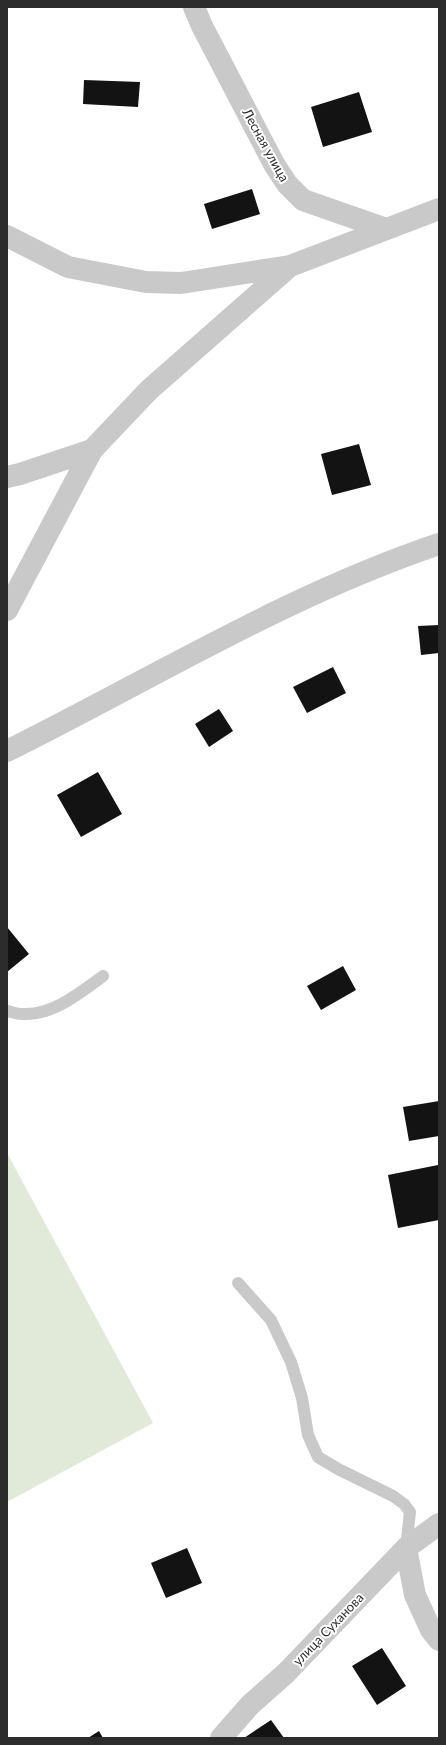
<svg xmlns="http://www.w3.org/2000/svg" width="446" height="1745" font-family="Lato,sans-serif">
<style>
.green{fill:#e1ead9}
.building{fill:#131313}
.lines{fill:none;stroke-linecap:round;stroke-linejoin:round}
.lane{stroke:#c9c9c9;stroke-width:12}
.street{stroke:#c9c9c9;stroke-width:22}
.labels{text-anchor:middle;stroke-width:4;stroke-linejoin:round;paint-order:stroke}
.street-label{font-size:13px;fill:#2c2c2c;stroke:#fff}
</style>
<rect width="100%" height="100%" fill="#fff"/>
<!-- green -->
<path class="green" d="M7,1153L153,1423L7,1502Z"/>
<!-- building -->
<path class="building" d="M84,80L140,82L138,107L83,104Z
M359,92L372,132L323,147L311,107Z
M252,189L260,214L212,229L204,204Z
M359,444L371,485L332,495L321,454Z
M439,625V653L421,655L418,626Z
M333,667L346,693L307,713L293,687Z
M219,709L233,731L209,747L195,724Z
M98,772L122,814L81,837L57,795Z
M7,927L29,954L7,972Z
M343,966L356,990L321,1010L307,986Z
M439,1101V1136L409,1141L403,1107Z
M438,1165L439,1220L398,1228L388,1175Z
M187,1548L202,1583L166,1598L151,1563Z
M382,1648L406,1686L377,1705L352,1666Z
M271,1720L284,1738H244Z
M99,1731L103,1738H88Z"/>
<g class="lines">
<!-- lane -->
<path class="lane" d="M7,1011C12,1012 17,1014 22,1014C52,1016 80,993 103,976
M238,1283L271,1320L291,1362L302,1398L308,1435L318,1457L338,1469L393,1496L404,1504L410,1512L406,1548"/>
<!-- street -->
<path class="street" d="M194,7L202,26L274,164L287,184L303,200L386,229
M7,236L68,267L146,282L181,283L290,266L439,209
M7,477L20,474L92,450
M7,610L92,450L149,390L290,266
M7,751C150,680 287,595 439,544
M406,1548L415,1595L431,1630L439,1640
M221,1738L250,1705L286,1673L406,1548L439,1524"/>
</g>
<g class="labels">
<!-- street labels -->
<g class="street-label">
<text transform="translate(266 145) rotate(61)" y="5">Лесная улица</text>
<text transform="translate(328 1629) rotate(-46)" y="5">улица Суханова</text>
</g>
</g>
<!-- border -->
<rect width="446" height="1745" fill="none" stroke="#2c2c2c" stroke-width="16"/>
</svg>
